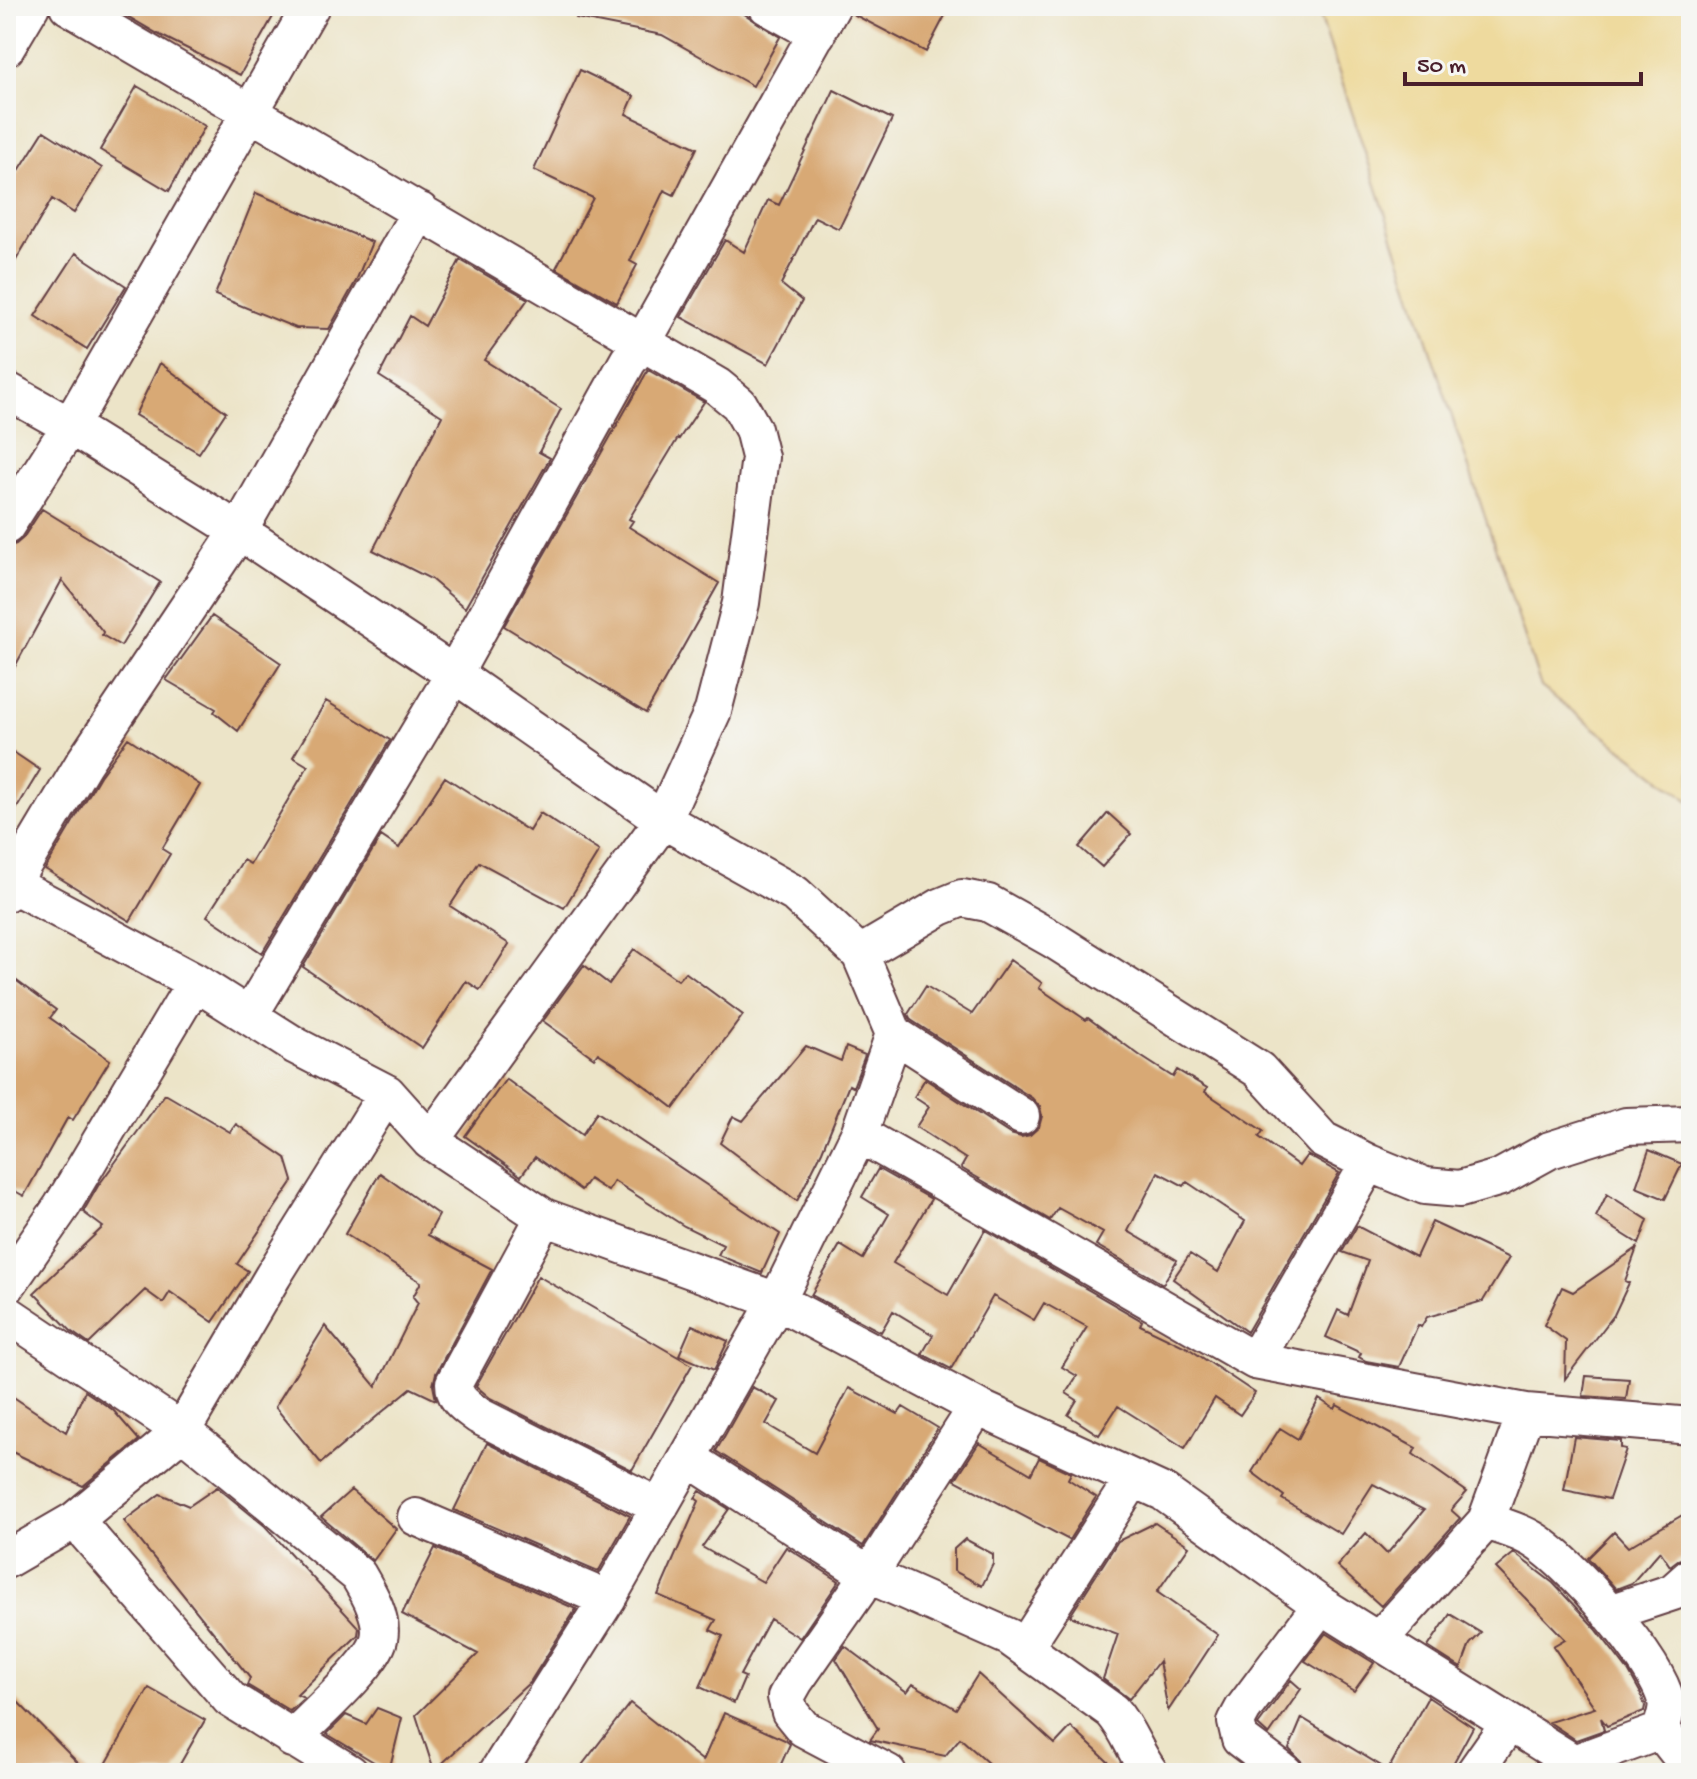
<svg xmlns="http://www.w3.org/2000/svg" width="1697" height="1779" font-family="'Gochi Hand',sans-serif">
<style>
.sand{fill:#eeda9e;stroke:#9c7c64;stroke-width:2}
.building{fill:#d8a974}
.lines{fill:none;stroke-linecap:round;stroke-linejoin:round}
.minor-casing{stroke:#623d43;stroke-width:40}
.minor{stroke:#fff;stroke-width:36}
</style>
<rect width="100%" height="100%" fill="#f6f6f2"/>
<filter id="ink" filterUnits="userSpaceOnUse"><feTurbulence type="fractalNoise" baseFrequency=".0125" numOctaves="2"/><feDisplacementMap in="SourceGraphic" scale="16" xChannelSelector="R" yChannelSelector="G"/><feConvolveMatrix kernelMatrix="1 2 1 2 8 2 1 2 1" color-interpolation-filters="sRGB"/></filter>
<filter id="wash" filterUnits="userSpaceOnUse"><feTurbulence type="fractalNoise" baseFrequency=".006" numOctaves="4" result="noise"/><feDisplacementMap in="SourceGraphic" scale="32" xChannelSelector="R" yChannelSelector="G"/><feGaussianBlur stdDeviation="1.8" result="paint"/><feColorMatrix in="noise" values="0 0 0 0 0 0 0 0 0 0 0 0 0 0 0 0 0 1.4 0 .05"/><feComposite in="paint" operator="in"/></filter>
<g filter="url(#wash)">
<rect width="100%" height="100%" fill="#ece4c8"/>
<!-- sand -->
<path class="sand" d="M1317,6H1691V802L1541,687Z"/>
<g id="blocks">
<!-- building -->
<path class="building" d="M110,6H279L240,75L158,34Z
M577,6H732L780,37L753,86L662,35L576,18Z
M853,6H950L926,52L851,13Z
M580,70L634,96L626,114L697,148L674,195L664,190L630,261L637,265L617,303L556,268L593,198L534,170Z
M137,86L205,126L169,191L100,150Z
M834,90L892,119L839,229L815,217L781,284L802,301L768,364L681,317L725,240L744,252L768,200L779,205Z
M44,131L102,168L74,213L52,199L6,277V191Z
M256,193L372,242L356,281L329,329L296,328L215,295Z
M76,253L126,286L87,349L35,316Z
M460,260L528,299L484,360L561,409L539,452L550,458L465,608L431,579L373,550L442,416L379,376L410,316L425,326Z
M160,363L226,412L199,453L135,415Z
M648,370L704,402L679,439L678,438L629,519L633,521L629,527L719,583L646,713L504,626Z
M42,509L160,582L121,646L102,635L103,632L62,580L6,683V547L16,544L23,538Z
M212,616L281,663L238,731L214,712L216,709L166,680Z
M326,701L390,740L262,953L207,916L243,860L250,864L308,766L293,757Z
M128,738L200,785L162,849L170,854L130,921L45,869L100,776Z
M6,747L40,770L6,826Z
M445,777L529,831L540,813L599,851L564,908L479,862L450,906L509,944L480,990L466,981L422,1048L303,967L381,836L399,848Z
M1108,813L1131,834L1102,867L1079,847Z
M634,949L678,980L685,972L743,1015L674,1108L624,1070L598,1053L594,1058L543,1021L584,965L609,984Z
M1010,960L1042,983L1039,988L1086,1020L1088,1018L1142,1057L1173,1077L1177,1070L1207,1088L1205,1092L1263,1131L1259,1137L1299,1166L1307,1155L1339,1173L1247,1332L1173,1279L1190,1254L1218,1272L1245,1221L1187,1182L1184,1186L1158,1172L1128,1231L1177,1260L1163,1284L1096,1245L1103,1233L1058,1208L1050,1220L961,1168L966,1159L916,1127L929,1107L914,1097L925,1079L1010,1134L1021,1137L1030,1135L1039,1127L1042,1116L1040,1107L1032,1098L911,1020L908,1014L926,986L972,1014Z
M6,973L56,1010L50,1018L110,1060L73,1120L68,1117L24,1196L6,1186Z
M806,1046L841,1061L846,1047L865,1055L853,1087L849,1085L822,1151L797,1201L720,1143L733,1116L743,1121Z
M506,1079L582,1135L597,1112L780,1234L762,1273L718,1255L723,1245L684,1226L614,1181L608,1191L589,1179L581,1190L535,1157L521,1176L465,1136Z
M165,1094L230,1132L236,1124L286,1158L293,1181L237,1264L248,1271L213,1322L170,1292L163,1303L145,1290L89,1344L72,1332L34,1293L103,1227L83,1212L98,1186Z
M1649,1150L1682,1164L1665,1199L1636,1187Z
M878,1169L931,1199L893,1263L948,1295L985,1230L1142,1321L1140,1325L1188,1348L1255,1393L1240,1415L1215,1398L1185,1448L1118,1406L1099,1435L1068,1415L1077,1400L1066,1393L1077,1376L1062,1367L1087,1327L1044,1303L1034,1320L993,1296L951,1369L922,1354L933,1335L893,1311L881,1332L811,1295L840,1245L863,1259L889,1214L862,1197Z
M380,1173L439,1215L428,1235L492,1269L436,1373L433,1385L436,1400L411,1388L321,1463L275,1407L325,1326L376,1387L418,1303L413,1297L421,1282L345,1234Z
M1607,1194L1648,1220L1639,1244L1596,1217Z
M1432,1222L1509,1258L1483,1301L1427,1317L1421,1327L1418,1325L1399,1367L1366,1361L1359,1357L1361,1353L1326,1337L1338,1310L1348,1315L1368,1261L1342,1252L1357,1226L1416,1257Z
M1637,1248L1625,1281L1629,1283L1614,1315L1565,1379L1566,1341L1544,1325L1562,1287L1573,1292Z
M538,1276L692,1365L632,1470L490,1398L476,1386Z
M692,1325L728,1341L714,1370L679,1355Z
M1586,1376L1629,1379L1626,1399L1583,1396Z
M752,1387L779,1401L766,1424L815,1453L849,1388L898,1414L903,1407L938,1428L863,1546L716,1451Z
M85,1391L113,1410L139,1440L83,1486L6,1449V1392L66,1432Z
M1319,1399L1335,1409L1337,1405L1416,1448L1413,1454L1467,1492L1451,1510L1460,1518L1381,1606L1337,1566L1366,1533L1387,1554L1424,1510L1373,1484L1341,1534L1282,1499L1284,1496L1252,1472L1280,1428L1298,1439Z
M1574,1437L1621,1441V1448L1626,1449L1609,1499L1564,1490Z
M487,1443L630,1516L598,1572L454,1510Z
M979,1443L1031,1474L1039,1458L1071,1473L1068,1479L1096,1497L1069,1540L955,1480Z
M217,1487L265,1526L359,1628L358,1635L297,1695L304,1698L290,1711L247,1685L250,1678L124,1521L160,1494L189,1506Z
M351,1490L396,1529L373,1561L321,1517Z
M700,1491L729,1509L702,1547L763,1582L786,1547L839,1581L800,1638L770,1619L740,1675L745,1677L734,1703L700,1687L723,1636L710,1630L716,1620L658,1595L699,1501L695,1498Z
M1691,1510V1556L1678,1560L1670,1566L1660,1551L1632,1583L1616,1589L1588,1558L1614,1532L1628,1547Z
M1155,1523L1189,1546L1157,1592L1218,1635L1168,1711L1159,1661L1129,1699L1103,1679L1118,1634L1070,1616L1118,1541Z
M965,1539L993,1554V1564L982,1586L954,1571V1549Z
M435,1548L576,1609L530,1682L434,1771L416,1715L478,1654L402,1614Z
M1514,1553L1553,1583L1596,1629L1629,1672L1640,1692L1645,1706L1644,1711L1607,1726L1601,1718L1604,1730L1576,1740L1549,1722L1595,1708L1553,1646L1565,1639L1496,1568Z
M1450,1614L1481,1633L1470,1644L1461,1668L1428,1647Z
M1326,1633L1374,1663L1354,1691L1305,1661Z
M845,1646L907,1692L913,1684L956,1709L978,1674L1055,1744L1071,1727L1120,1773H999L960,1738L945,1756L870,1740L878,1729L836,1659Z
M1291,1680L1301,1689L1269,1735L1258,1725Z
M149,1688L205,1720L175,1773H101Z
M6,1690L88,1773H6Z
M1428,1697L1473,1727L1448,1773H1306L1304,1764L1289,1749L1302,1718L1388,1770Z
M630,1703L703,1761L724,1713L785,1740L790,1744L777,1773H576Z
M377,1708L402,1718L389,1771L327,1734L346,1715L366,1724Z"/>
</g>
</g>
<g filter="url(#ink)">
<use href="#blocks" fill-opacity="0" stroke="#623d43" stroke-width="2"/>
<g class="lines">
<defs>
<path id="minor" d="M68,6L717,386L739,404L753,429L760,457L741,603L713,711L663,820L430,1141
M767,6L817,34
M6,48L31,6
M6,390L70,426L239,531L454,674L663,820L795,894L860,954L894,1034L1021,1116
M6,526L70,426L311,6
M6,881L195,982L296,1046L387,1093L273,1276L182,1431L75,1520L6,1560
M6,893L83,764L239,531L420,211
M860,954L940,907L962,898L988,903L1054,940L1259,1070L1323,1140L1369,1163L1425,1186L1460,1189L1501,1177L1550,1150L1626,1126L1691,1124
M249,1016L454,674L628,361L643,342L832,6
M387,1093L430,1141L544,1217L777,1301L977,1407L1163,1492L1321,1605L1574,1763
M859,1134L1255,1361L1526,1412L1486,1521L1378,1641
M544,1217L454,1383C454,1400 466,1406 479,1416L660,1507
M6,1287L62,1206L195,982
M6,1313L182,1431L358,1575C368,1592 384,1618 379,1639C374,1664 311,1719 292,1739
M1255,1361L1369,1163
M1526,1412L1691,1426
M688,1458L869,1575L1009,1637L1112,1711C1129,1730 1135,1753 1150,1773
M416,1517L607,1599
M75,1520L230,1699L350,1773
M1486,1521C1501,1526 1519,1531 1532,1539C1570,1561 1656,1659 1666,1701C1668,1710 1663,1721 1661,1731L1574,1763
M1609,1613L1673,1592L1691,1576
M1025,1647L1133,1479
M1661,1731L1691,1769
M497,1773L607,1599L777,1301L859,1134L894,1034
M888,1773L803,1728L790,1712L786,1697L795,1681L869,1575L977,1407
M1285,1773L1240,1739L1236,1722L1243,1709L1321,1605
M1474,1773L1509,1723"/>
</defs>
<!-- minor casing -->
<use href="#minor" class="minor-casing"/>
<!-- minor -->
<use href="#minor" class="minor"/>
</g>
</g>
<!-- margin -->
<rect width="1697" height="1779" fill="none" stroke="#f6f6f2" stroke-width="32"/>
<!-- scale -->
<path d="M1405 72v12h236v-12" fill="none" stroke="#4a1f2b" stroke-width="4"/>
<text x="1417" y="72" font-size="24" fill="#4a1f2b" stroke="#f6f6f2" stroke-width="6" paint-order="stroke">50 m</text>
</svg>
